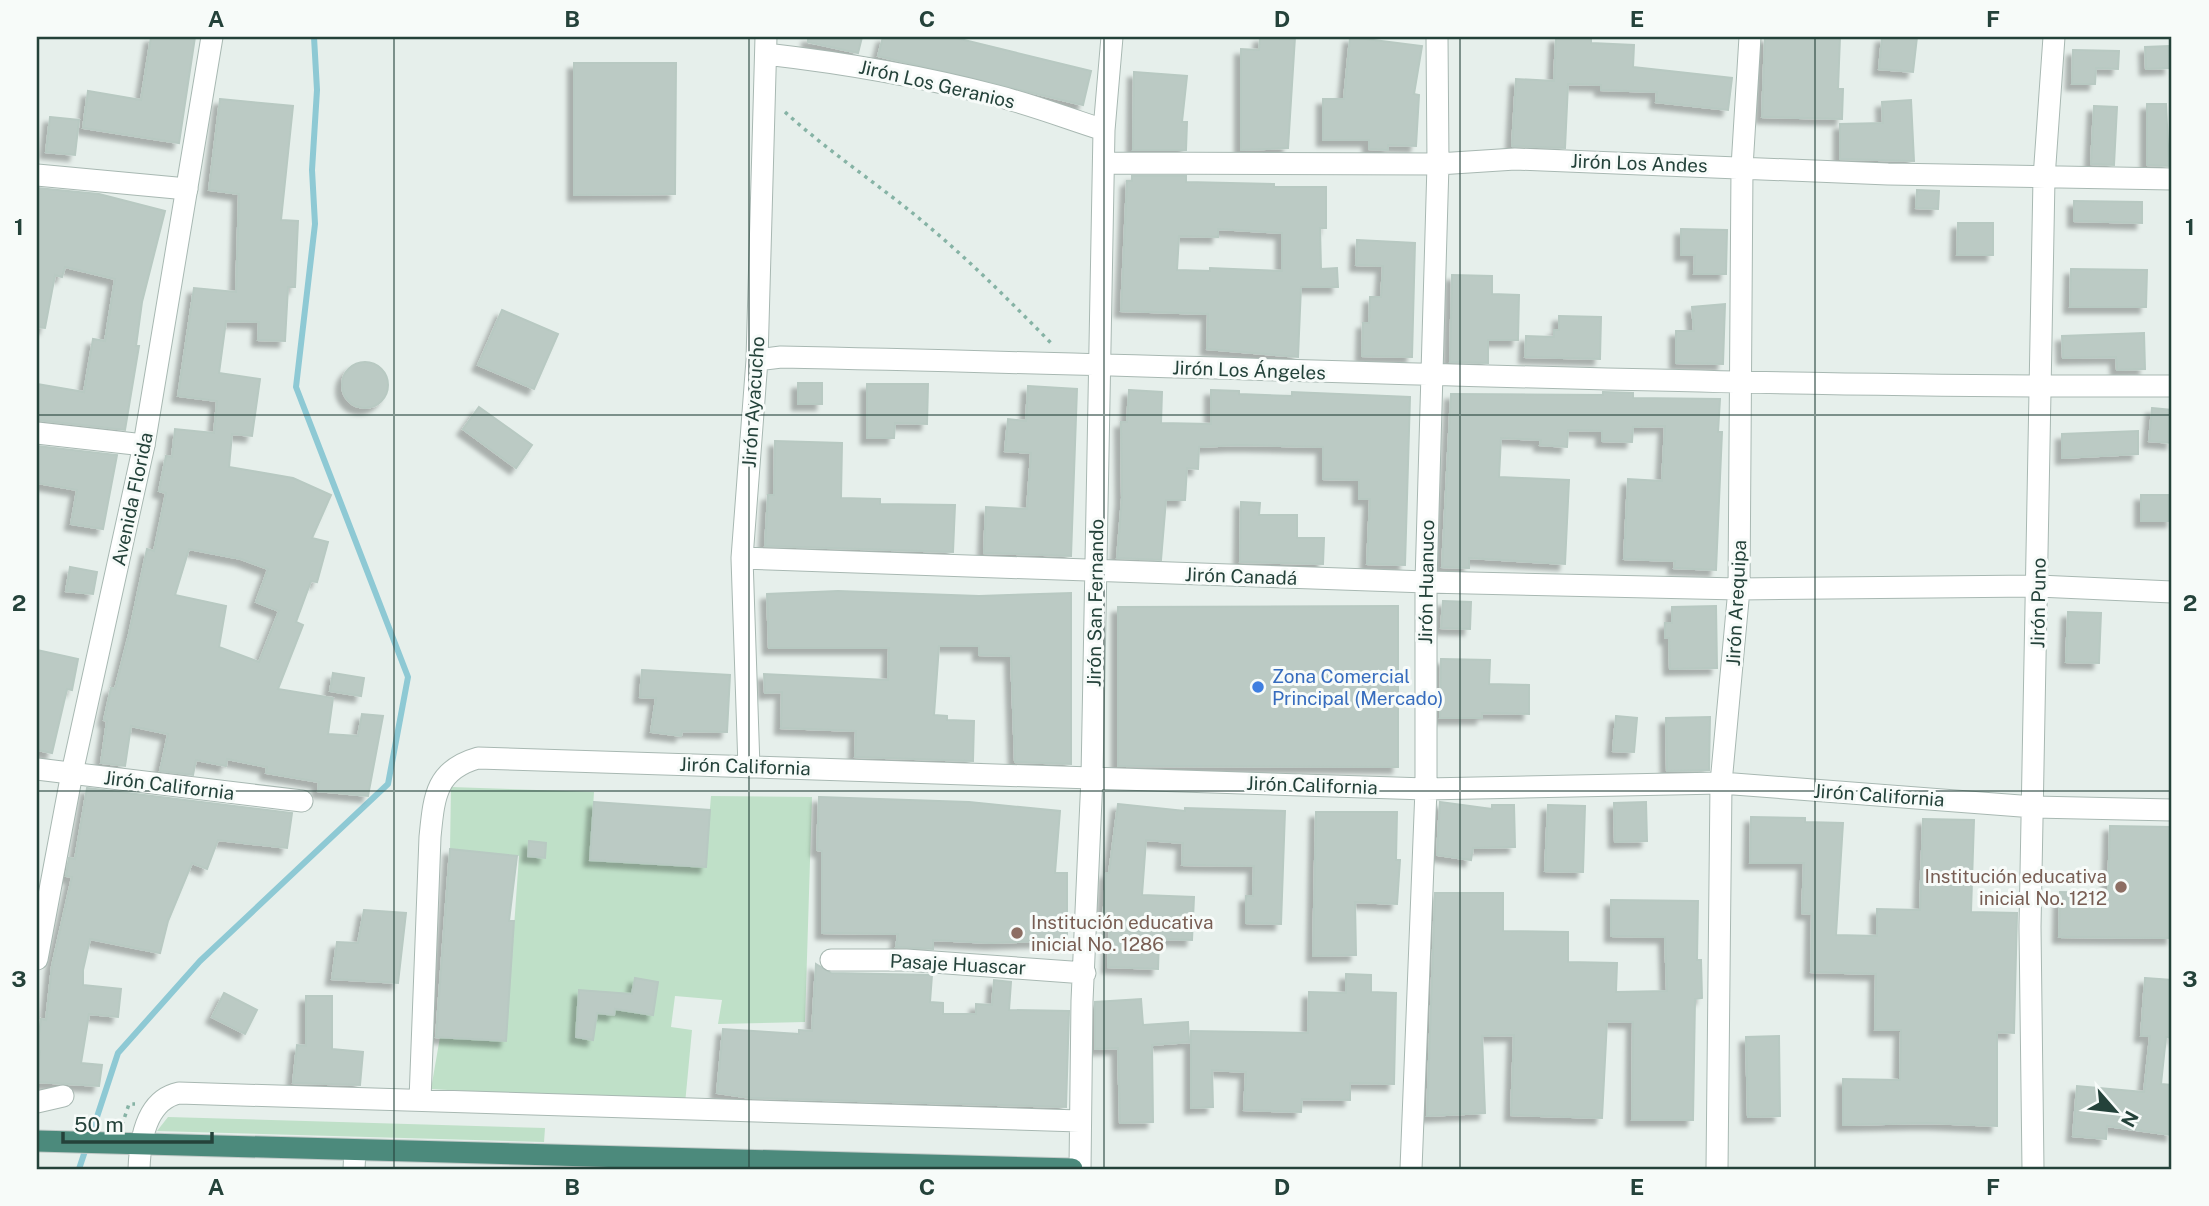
<svg xmlns="http://www.w3.org/2000/svg" width="2209" height="1206" font-family="'Public Sans',sans-serif">
<style>
.green{fill:#bfe0c8}
.lines{fill:none;stroke-linecap:round;stroke-linejoin:round}
.stream{stroke:#8ec9d4;stroke-width:6}
.building{fill:#bbcac4;stroke:#b8c9c2;stroke-width:2;fill-rule:evenodd;filter:url(#shadow)}
.minor-casing{stroke:#a8b8b2;stroke-width:23}
.tertiary-casing{stroke:#a8b8b2;stroke-width:23}
.trunk-casing{stroke:#c2cac8;stroke-width:23}
.path{stroke:#86b3a5;stroke-width:3.5;stroke-dasharray:3.5 5;stroke-linecap:butt}
.minor{stroke:#fff;stroke-width:21}
.tertiary{stroke:#fff;stroke-width:21}
.trunk{stroke:#4c8a7c;stroke-width:21}
.grid{fill:none;stroke:#24423a;stroke-width:2;stroke-opacity:0.55}
.shop-dot{fill:#3f7fe0;stroke:#f7fbf9;stroke-width:2.5}
.education-dot{fill:#8d6e63;stroke:#f7fbf9;stroke-width:2.5}
.labels{text-anchor:middle;stroke-width:6;stroke-linejoin:round;paint-order:stroke}
.street-label{font-size:19px;fill:#24423a;stroke:#f7fbf9}
.shop-label{font-size:19px;fill:#366cbe;stroke:#f7fbf9;text-anchor:start}
.education-label{font-size:19px;fill:#785e54;stroke:#f7fbf9;text-anchor:end}
.neatline{fill:none;stroke:#24423a;stroke-width:2.5}
.grid-label{font-size:23px;text-anchor:middle;font-weight:bold;fill:#24423a}
</style>
<defs>
<filter id="shadow"><feDropShadow dx="-6" dy="6" stdDeviation="2" flood-color="#0004"/></filter>
</defs>
<rect width="100%" height="100%" fill="#e6efeb"/>
<!-- green -->
<path class="green" d="M451,787L594,792L590,860L705,867L711,796L812,797L805,1022L718,1024L722,1000L675,996L671,1027L692,1030L685,1104L431,1089L440,1037L506,1041L519,856L450,849Z
M168,1117L545,1128L544,1142L157,1131Z"/>
<g class="lines">
<!-- stream -->
<path class="stream" d="M90,1138L118,1053L200,961L388,784L408,677L296,387L315,224L312,170L317,90L314,37
M79,1169L86,1148"/>
</g>
<!-- building -->
<path class="building" d="M151,37H195L179,143L83,128L88,91L141,100Z
M808,37H862L858,53L808,42Z
M883,37H952L1091,71L1083,105L878,56Z
M1260,37H1295L1288,148L1241,150V49L1259,50Z
M1350,37L1422,46L1414,94L1419,95L1416,146L1388,145V150L1369,149V140H1323V99H1344Z
M1556,37H1591V43L1634,45L1633,67L1732,78L1728,110L1656,102L1657,92L1601,90V85L1568,84L1565,148L1512,146L1516,79L1554,81Z
M1765,37H1840L1838,89H1843L1842,119L1762,117Z
M1882,37H1917L1913,72L1879,69Z
M2169,46L2170,68L2146,69L2145,47Z
M2073,50L2119,51L2118,69L2096,68L2095,84H2072Z
M574,63H676L675,194L574,195Z
M1134,72L1187,76L1182,122H1187L1186,150H1133Z
M220,99L293,106L281,220L298,221L295,287H288L285,341L258,340L259,322L226,321L219,373L260,379L252,436L232,434L229,467L293,478L331,495L312,538L328,542L317,582L311,581L296,622L303,625L278,689L333,698L328,734L358,736L362,714L383,716L368,796L318,791L319,782L266,773L267,767L227,759L226,766L196,760L193,775L160,771L168,734L131,726L125,766L101,763L107,721L104,720L111,688L115,689L129,634L147,549L154,551L166,493L159,491L166,456L172,457L175,429L214,433L217,401L178,396L194,288L236,292L239,194L209,190ZM189,549L241,559L268,569L256,602L279,611L259,662L219,647L226,606L175,595Z
M1911,100L1914,161L1840,159V124L1883,123L1882,102Z
M2147,104H2166L2169,166L2147,165Z
M2094,106L2117,107L2114,165L2091,164Z
M50,117L79,120L75,155L46,152Z
M1132,176H1186V182L1274,184V187H1326V228H1320L1321,269L1337,268L1338,287H1301L1298,357L1207,349L1208,314L1121,311L1127,181H1132ZM1218,229L1282,233V271L1210,268V271L1177,270L1179,236L1218,237Z
M37,188L99,194L165,211L142,302L136,346H139L125,430L37,420V384L84,392L93,339L105,341L115,279L65,267L62,277L55,275L45,328L37,327Z
M1917,190L1939,191L1938,209L1916,208Z
M2074,201L2142,202V223L2074,221Z
M1958,223H1993V255H1957Z
M1681,229L1727,230L1726,274H1694L1695,255H1681Z
M1357,240L1415,243L1412,357L1362,356L1363,323H1369L1370,297H1381L1383,266L1356,265Z
M2071,269L2147,270L2146,307H2070Z
M1452,275L1492,276V294L1519,295L1518,340H1488V363L1450,362Z
M1725,304L1723,364L1676,363V331H1694L1692,307Z
M502,310L558,334L534,389L478,365Z
M1559,316L1601,317L1600,359L1525,357L1526,336L1554,337V330H1559Z
M2144,333L2145,369L2117,370L2116,357L2063,358L2062,336Z
M342 385a23 23 0 1 1 46 0a23 23 0 1 1-46 0Z
M798,383H822V404H798Z
M867,384H928L927,424L895,423L894,438H867Z
M1028,386L1077,389L1071,556L984,553L986,507L1027,509L1031,453L1005,451L1008,419L1026,421Z
M1129,390L1162,392L1161,423L1211,424V390L1239,391V394L1292,396V392L1410,397L1405,565L1367,564L1370,499H1359V480L1323,479V447L1238,445L1199,447L1198,469L1187,468L1185,500H1166L1161,560L1117,558L1122,498L1121,422H1127Z
M1603,392L1633,393V398L1720,399L1718,432H1722L1716,570L1674,568L1675,561L1624,559L1628,479L1662,481L1665,426L1633,427L1632,442L1602,441V431L1568,430L1567,447L1540,445L1541,440L1501,438L1499,477L1569,480L1565,564L1469,558V568L1442,567L1451,394L1603,395Z
M479,407L532,445L516,468L463,429Z
M2152,408L2172,410V443L2149,441Z
M2138,431V454L2062,458V434Z
M775,441L842,443L841,498L880,499V504L955,505L953,552L765,546L768,495H774Z
M37,446L117,455L103,529L71,524L77,490L37,483Z
M2141,495H2172V521H2141Z
M1241,502L1260,503L1259,515H1297V538H1324L1323,564L1240,562Z
M70,567L97,572L93,594L66,591Z
M838,591L979,596L1071,593V764L1015,762L1011,656L979,655V646H939L934,715L947,716V720L974,721L973,761L855,757L856,731L781,728L782,692L765,693L764,674L888,680L889,648H769L767,594Z
M1443,601L1471,602L1470,629L1441,628Z
M1398,606V767L1118,766V607Z
M1716,606L1717,668L1670,669L1669,638H1665V623H1672V607Z
M2068,612L2101,613L2099,663L2066,662Z
M37,650L78,659L72,690L67,689L52,753L37,750Z
M1441,659L1490,660L1489,684L1529,685V714L1482,713V718H1440Z
M642,670L730,675L727,732L682,731L681,736L651,732L656,698L640,697Z
M333,673L364,678L361,696L330,691Z
M1616,716L1637,718L1634,752L1613,751Z
M1710,717L1709,770L1667,771L1666,718Z
M87,788L292,813L287,848L218,840L207,869L192,863L168,921L160,953L90,939L83,970V985L121,989L118,1017L89,1014L81,1063L102,1065L99,1086L37,1082L40,1051H37L41,1019L46,1020L52,966L72,877L66,876L69,858L75,859Z
M819,797L969,802L1060,811L1055,873H1067V940L991,943L933,940V949L896,947L898,934L822,933V851L817,850Z
M594,802L710,810L706,867L590,860Z
M1440,802L1492,809V805H1514L1515,847L1473,848L1471,860L1437,855Z
M1646,802L1647,841L1615,842L1614,803Z
M1118,804L1185,811V808L1285,811L1281,924L1246,923V896H1253L1254,866L1182,865L1183,843L1146,840L1142,895L1194,897L1192,940L1159,939L1158,969L1108,967L1110,923H1103L1106,873H1109Z
M1548,805L1585,806L1583,872L1545,871Z
M1316,812H1397L1396,860H1400L1397,904L1355,902L1356,955L1313,956Z
M1751,817L1805,818V822L1843,823L1836,935L1877,936V909L1920,910L1923,819L1974,820L1971,912L2017,913L2014,1033L1997,1032V1126L1928,1123L1843,1125V1079L1900,1080L1901,1030H1875L1876,974L1811,972L1812,914L1802,913L1804,863H1750Z
M2110,826L2171,827L2172,938L2059,937L2060,892L2108,893Z
M529,841L546,843L545,858L528,856Z
M450,849L517,856L509,921H514L506,1041L436,1037Z
M1435,893H1503V931L1568,932V962L1617,963L1616,992L1667,991L1665,937L1611,936V900L1698,901L1697,960H1701L1702,998L1695,999L1693,1120H1632L1633,1022L1607,1021L1602,1118L1511,1115L1514,1035L1482,1036L1485,1113L1427,1116Z
M364,910L406,913L398,983L332,979L337,942L358,943Z
M816,964L831,973L932,975L930,1002L943,1003V1014H976V1004L992,1005L994,980L1011,982L1009,1010L1069,1011L1066,1107L751,1098L717,1093L723,1029L799,1034V1030L812,1031Z
M1346,974L1371,975V992L1396,993L1394,1084L1350,1083V1100L1302,1099L1301,1112L1244,1110L1246,1072L1212,1070L1213,1107L1191,1108V1031L1308,1033L1309,992L1346,993Z
M635,978L658,982L653,1015L615,1009L614,1015L597,1013L593,1040L576,1037L579,990L632,994Z
M2145,978L2172,980V1038L2166,1037L2161,1084L2172,1085V1135L2107,1126L2106,1139L2073,1136L2077,1086L2144,1092L2150,1036H2141Z
M224,993L257,1010L245,1034L212,1017Z
M306,996H332V1049L363,1052L360,1085L293,1083L297,1045L306,1046Z
M1141,999L1143,1025L1188,1022L1189,1042L1152,1045L1153,1122L1120,1123L1118,1048L1095,1049V1002Z
M1779,1036L1780,1116L1748,1117L1746,1037Z"/>
<g class="lines">
<defs>
<path id="minor" d="M766,54C844,63 921,76 997,96C1033,105 1069,119 1104,130
M1105,163L1438,164L1515,159L1888,174L2172,179
M37,175L187,189
M757,360L781,357C1244,366 1708,388 2172,386
M37,433L144,445
M742,558L1426,582L1739,589L2038,586L2172,592
M749,767L742,558L757,360L766,37
M37,769L302,801
M831,960H906L1085,973
M420,1100L430,837C434,798 435,770 478,758L1426,789L1721,783L2034,807L2172,810
M37,1102L63,1096
M139,1169C140,1141 146,1100 179,1093L1079,1121
M354,1169L355,1150
M1080,1169L1082,1001L1092,777L1104,130L1112,37
M1411,1169L1426,789V582L1438,164L1437,37
M1717,1169L1721,783L1739,589L1742,167L1750,37
M2033,1169L2030,927L2044,178L2054,37"/>
<path id="tertiary" d="M37,959L72,773L144,445L212,37"/>
<path id="trunk" d="M37,1141L1072,1169"/>
</defs>
<!-- minor casing -->
<use href="#minor" class="minor-casing"/>
<!-- tertiary casing -->
<use href="#tertiary" class="tertiary-casing"/>
<!-- trunk casing -->
<use href="#trunk" class="trunk-casing"/>
<!-- path -->
<path class="path" d="M785,112C830,153 881,186 927,225C971,262 1011,302 1051,343
M122,1125L129,1104H135"/>
<!-- minor -->
<use href="#minor" class="minor"/>
<!-- tertiary -->
<use href="#tertiary" class="tertiary"/>
<!-- trunk -->
<use href="#trunk" class="trunk"/>
</g>
<!-- grid -->
<path class="grid" d="M394,37V1169M749,37V1169M1104,37V1169M1460,37V1169M1815,37V1169M37,415H2172M37,791H2172"/>
<!-- markers -->
<circle class="shop-dot" cx="1258" cy="687" r="7"/>
<g class="education-dot">
<circle cx="2121" cy="887" r="7"/>
<circle cx="1017" cy="933" r="7"/>
</g>
<g class="labels">
<!-- street labels -->
<g class="street-label">
<text transform="translate(937 84) rotate(13)" y="7">Jirón Los Geranios</text>
<text transform="translate(1639 163) rotate(2)" y="7">Jirón Los Andes</text>
<text transform="translate(1249 370) rotate(2)" y="7">Jirón Los Ángeles</text>
<text transform="translate(753 402) rotate(-86)" y="7">Jirón Ayacucho</text>
<text transform="translate(132 499) rotate(-78)" y="7">Avenida Florida</text>
<text transform="translate(1241 576) rotate(2)" y="7">Jirón Canadá</text>
<text transform="translate(1426 582) rotate(-89)" y="7">Jirón Huanuco</text>
<text transform="translate(1095 603) rotate(-89)" y="7">Jirón San Fernando</text>
<text transform="translate(1736 603) rotate(-87)" y="7">Jirón Arequipa</text>
<text transform="translate(2038 603) rotate(-89)" y="7">Jirón Puno</text>
<text transform="translate(745 766) rotate(2)" y="7">Jirón California</text>
<text transform="translate(169 785) rotate(7)" y="7">Jirón California</text>
<text transform="translate(1312 785) rotate(2)" y="7">Jirón California</text>
<text transform="translate(1879 795) rotate(4)" y="7">Jirón California</text>
<text transform="translate(958 964) rotate(3)" y="7">Pasaje Huascar</text>
</g>
<!-- shop labels -->
<g class="shop-label">
<text x="1272" y="683">Zona Comercial<tspan x="1272" dy="22">Principal (Mercado)</tspan></text>
</g>
<!-- education labels -->
<g class="education-label">
<text x="2107" y="883">Institución educativa<tspan x="2107" dy="22">inicial No. 1212</tspan></text>
<text x="1031" y="929" text-anchor="start">Institución educativa<tspan x="1031" dy="22">inicial No. 1286</tspan></text>
</g>
</g>
<!-- border -->
<rect width="2209" height="1206" fill="none" stroke="#f7fbf9" stroke-width="77"/>
<!-- north arrow -->
<g transform="translate(2115 1111) rotate(118)" stroke="#f7fbf9" stroke-width="5" paint-order="stroke">
<path d="M0-5L12 26L0 18L-12 26Z" fill="#24423a"/>
<text y="-10" font-size="19" font-weight="bold" text-anchor="middle" fill="#24423a">N</text>
</g>
<!-- scale -->
<path d="M63 1132v10h149v-10" fill="none" stroke="#24423a" stroke-width="3.5"/>
<text x="74" y="1132" font-size="21" fill="#24423a" stroke="#f7fbf9" stroke-width="5" paint-order="stroke">50 m</text>
<rect x="38" y="38" width="2132" height="1130" class="neatline"/>
<g class="grid-label">
<text x="216" y="27">A</text>
<text x="572" y="27">B</text>
<text x="927" y="27">C</text>
<text x="1282" y="27">D</text>
<text x="1637" y="27">E</text>
<text x="1993" y="27">F</text>
<text x="19" y="235">1</text>
<text x="2190" y="235">1</text>
<text x="19" y="611">2</text>
<text x="2190" y="611">2</text>
<text x="19" y="987">3</text>
<text x="2190" y="987">3</text>
<text x="216" y="1195">A</text>
<text x="572" y="1195">B</text>
<text x="927" y="1195">C</text>
<text x="1282" y="1195">D</text>
<text x="1637" y="1195">E</text>
<text x="1993" y="1195">F</text>
</g>
</svg>
